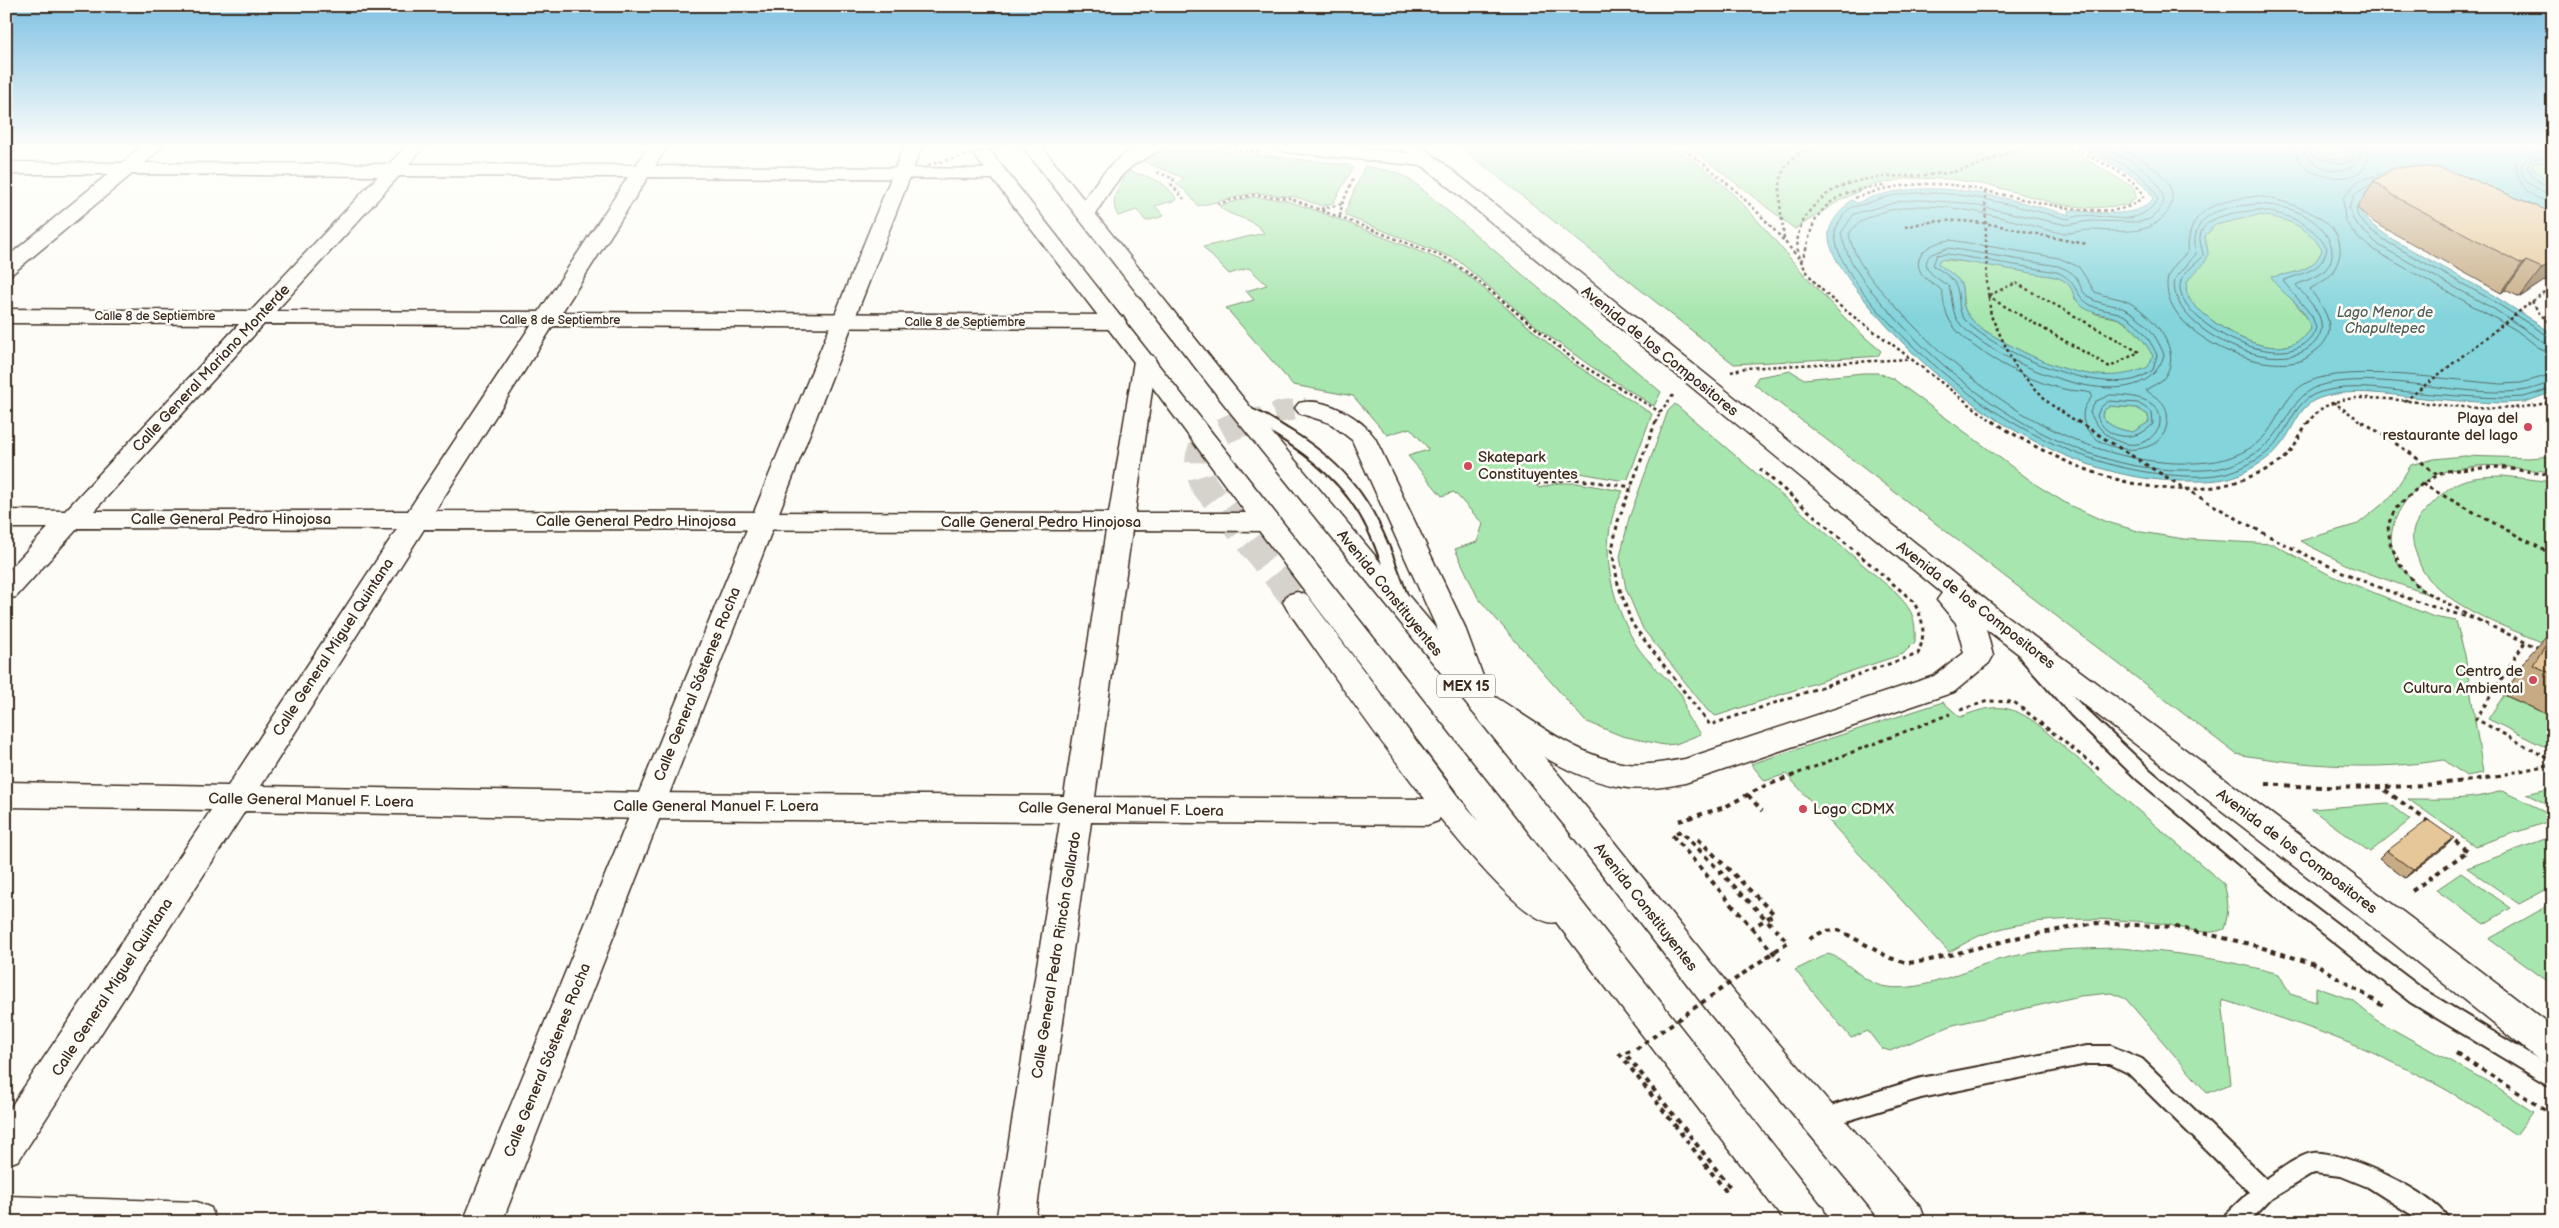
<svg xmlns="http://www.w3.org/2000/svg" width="2559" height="1228" font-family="'Balsamiq Sans',sans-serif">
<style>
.green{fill:#a7e6ae;stroke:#718866}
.water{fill:#83d4db;stroke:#66908f;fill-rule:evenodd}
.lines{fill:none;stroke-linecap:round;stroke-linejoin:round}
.shore{stroke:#586e6a;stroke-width:1}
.trunk-tunnel-far1{stroke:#d6d2cc;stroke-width:21;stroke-dasharray:21 11;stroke-linecap:butt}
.trunk-tunnel{stroke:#d6d2cc;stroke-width:27;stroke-dasharray:27 14;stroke-linecap:butt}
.service-casing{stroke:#3b2a1e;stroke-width:4}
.minor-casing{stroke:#3b2a1e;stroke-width:3}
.tertiary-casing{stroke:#3b2a1e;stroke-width:3}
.trunk-casing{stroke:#3b2a1e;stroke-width:3}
.path-far2{stroke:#3b2a1e;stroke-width:2.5;stroke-dasharray:3 3;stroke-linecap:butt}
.path-far1{stroke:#3b2a1e;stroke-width:3;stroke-dasharray:4 4;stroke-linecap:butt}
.path{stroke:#3b2a1e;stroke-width:4;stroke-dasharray:5 5;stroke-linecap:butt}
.service{fill:#fdfcf7;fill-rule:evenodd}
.minor{fill:#fdfcf7;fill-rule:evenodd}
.tertiary{fill:#fdfcf7;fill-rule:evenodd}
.trunk{fill:#fdfcf7;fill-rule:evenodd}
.path-bridge-far1{stroke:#3b2a1e;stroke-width:2.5;stroke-dasharray:3 3;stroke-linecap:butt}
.path-bridge{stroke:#3b2a1e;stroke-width:4;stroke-dasharray:5 5;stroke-linecap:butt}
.wall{fill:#c6ab84;stroke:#3b2a1e}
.shaded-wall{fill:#a18b6b;stroke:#3b2a1e}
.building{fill:#e6c799;stroke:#3b2a1e}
.poi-dot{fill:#d1495b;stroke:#fdfcf7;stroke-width:2}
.labels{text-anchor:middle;stroke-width:5;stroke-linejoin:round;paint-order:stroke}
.far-street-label{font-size:12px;fill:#3b2a1e;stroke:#fdfcf7}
.far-water-label{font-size:14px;font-style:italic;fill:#515d57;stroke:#fdfcf7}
.shield{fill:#fdfcf7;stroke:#75695f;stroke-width:1}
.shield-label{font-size:14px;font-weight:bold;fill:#3b2a1e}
.street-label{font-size:15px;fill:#3b2a1e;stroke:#fdfcf7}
.poi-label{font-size:15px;fill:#3b2a1e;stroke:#fdfcf7;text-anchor:end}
</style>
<rect width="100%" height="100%" fill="#fdfcf7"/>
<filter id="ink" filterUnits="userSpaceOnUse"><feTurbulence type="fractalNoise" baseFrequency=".02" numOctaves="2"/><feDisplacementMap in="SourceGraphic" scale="10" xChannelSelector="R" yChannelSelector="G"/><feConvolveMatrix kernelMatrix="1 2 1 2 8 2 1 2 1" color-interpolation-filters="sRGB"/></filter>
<g filter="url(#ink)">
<!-- green -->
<path class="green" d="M1459,146H1667C1719,167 1767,233 1803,273C1827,300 1853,328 1881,351L1878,356L1867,357L1734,364Z
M1688,146H2064L2134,188L2136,197L2128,205L2092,208L2057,204L1993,186L1951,179L1910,178L1872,185L1839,201L1795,229Z
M2338,146L2350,154L2349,157C2336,162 2320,157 2311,147Z
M1164,147L1176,151L1206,149L1349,165L1353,168L1333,203L1322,206L1296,197L1254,193L1198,206L1185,190L1176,184L1184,178L1138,159Z
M2542,161L2553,162V185L2532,168L2533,163Z
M1365,166L1399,173L1416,184L1661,392L1654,406L1592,367L1542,331L1456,259L1346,216L1345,212Z
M1130,171C1149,177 1167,181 1177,200L1155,206L1164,216L1146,221L1137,210L1118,216C1108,198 1120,185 1130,171Z
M1252,197L1284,200L1315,210L1451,264L1469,276L1568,360L1652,414L1628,479L1619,480L1569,471L1530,477L1539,488L1558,483H1576L1623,491C1596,539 1609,597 1635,643C1646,662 1667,677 1681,694C1685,700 1684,709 1687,716C1690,722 1697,728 1701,734L1676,744L1664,745L1622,736L1585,721L1478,598L1455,549L1477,542L1483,524L1454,492L1442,496L1408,456L1428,450L1427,447L1410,428L1387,435L1353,396L1293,385L1226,308L1254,300L1246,291L1267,285L1249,268L1229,274L1203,247L1264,233C1251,215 1231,219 1219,206Z
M2258,215C2285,218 2308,225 2322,250C2315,269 2298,272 2279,276L2288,294L2308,319L2311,329C2286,365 2236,339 2209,318C2202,312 2191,305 2188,296C2179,276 2203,271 2207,254C2209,249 2205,241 2205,236L2215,225Z
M1939,259L1975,263L2056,277C2068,281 2072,286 2075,299L2096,314L2119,319L2131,327L2145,342L2153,356L2148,368C2102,388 2047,366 2006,343C1993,335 1978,329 1969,316C1961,306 1964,299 1962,287C1960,277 1945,270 1937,264Z
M1791,371L1804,379L1863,373H1878L1892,378L2038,486L2069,505L2104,521L2141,532L2184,539L2273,544L2328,574L2434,617L2456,621L2465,655L2483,773L2466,776L2444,760C2375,771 2306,766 2236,754L1754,384L1758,377Z
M1675,404L1895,592C1912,610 1916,616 1915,642L1903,654L1716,716L1708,711L1643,629L1626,589L1620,557L1629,518L1668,411Z
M2110,406L2137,408L2148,415L2149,422L2133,432C2120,430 2110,427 2102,417L2103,411Z
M2464,456L2528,458L2553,456V471C2527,472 2503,463 2477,466C2466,467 2453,469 2443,472C2412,483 2380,525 2395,557C2402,572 2416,583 2427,594L2351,567L2300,541L2358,524L2390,498L2411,465L2434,459Z
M2503,476L2553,482V647C2512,629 2448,609 2423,571C2420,566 2418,559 2416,553C2409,535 2413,523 2427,509C2455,480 2461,477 2503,476Z
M2504,695L2553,717V751L2488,719Z
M1943,702L1960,717C1992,705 2006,702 2036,723L2224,884C2229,901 2229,912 2224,929C2204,938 2178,925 2157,923C2103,918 2039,915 1987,933C1974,937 1961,946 1949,952L1786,774L1765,781L1751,764Z
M2553,788V807L2526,794Z
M2502,791L2553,815V820L2475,846L2408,799C2439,799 2472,801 2502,791Z
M2388,803L2410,820L2370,852L2311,809Z
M2553,836V886L2519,904L2467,868Z
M2461,873L2511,908L2484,924L2436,890Z
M2553,903V985L2489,939Z
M2119,948C2174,952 2226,959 2279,974L2290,994L2316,1002V987L2352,1000L2376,1020L2488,1082L2533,1112L2516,1135C2498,1123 2481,1110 2462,1099C2387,1054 2306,1024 2222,1000L2231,1084L2207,1093L2126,999L2111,993L2080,996L1953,1025L1890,1051L1881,1048L1868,1031L1851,1038L1795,970L1828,954C1848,959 1862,984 1887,987C1927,992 1964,969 2001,959C2039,949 2080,949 2119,948Z"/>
<!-- water -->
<path class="water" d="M2078,146H2311C2317,157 2337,162 2349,157L2350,154L2338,146H2553V162L2533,163L2532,168L2553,185V237L2361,204L2362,214L2372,225L2392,239L2493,295L2550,332L2553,336V392L2525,402L2502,403C2472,402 2443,400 2413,397C2383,394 2349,388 2320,398C2298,405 2294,430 2280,446C2271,458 2252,469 2238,475C2221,482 2201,481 2183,481C2064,481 1942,395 1869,305C1856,289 1826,254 1829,232C1831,220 1843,209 1851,200L1857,203C1926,173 2001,197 2070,215L2069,210C2092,212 2139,220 2153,199C2147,177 2098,159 2078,146ZM2258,215C2285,218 2308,225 2322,250C2314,272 2292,273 2271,277C2282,297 2304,301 2311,329C2286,365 2235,339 2209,318C2202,312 2191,304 2188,296C2180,276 2201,273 2207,258C2210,252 2205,243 2205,236L2215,225ZM1948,259L2056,277C2078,285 2068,295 2083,307C2094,315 2107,314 2119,319C2134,325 2145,342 2153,356L2148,367C2102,388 2048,366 2006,343C1993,335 1978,329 1969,316C1961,306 1963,299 1962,288C1960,277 1946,270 1938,264L1939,260ZM2110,406L2137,408L2148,415L2149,422L2133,432C2120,430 2110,427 2102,417L2103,411Z"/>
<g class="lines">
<!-- shore -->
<path class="shore" d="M2088,146C2113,161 2148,170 2158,200C2131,236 2097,206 2068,219C2008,205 1928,178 1868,203C1863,205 1858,205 1853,207C1845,209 1838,224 1835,231C1833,267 1887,321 1912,345C1984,413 2069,466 2170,475C2195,477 2222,478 2245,466C2257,460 2269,453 2277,442C2291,424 2296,399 2321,392C2350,384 2380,389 2409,392C2440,395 2471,397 2502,398L2524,397L2553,388
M2100,146C2126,159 2158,169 2164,201L2158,212L2150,219L2139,222L2089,221L2067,225L1964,203L1922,200L1901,201L1854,214L1841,233C1848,266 1870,290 1892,314C1962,393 2070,469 2179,470C2194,470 2210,471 2225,467C2242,462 2260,453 2272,439C2291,416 2296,389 2330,383C2394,373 2457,397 2520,391C2531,390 2543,385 2553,382
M2116,146C2136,157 2168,169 2172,194C2173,201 2170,209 2165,215C2146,238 2115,230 2089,230C2082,230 2074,233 2067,233C2053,233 2036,226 2022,223C1989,214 1956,206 1921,206C1899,207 1861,213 1849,234C1855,264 1877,286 1897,308C1974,393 2089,474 2209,462C2229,460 2254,450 2267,433C2280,416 2287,392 2308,382C2348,363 2455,381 2502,384L2521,383L2553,374
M2293,146C2296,155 2299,163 2307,169C2323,179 2359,184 2367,162C2368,157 2366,151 2366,146
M2300,146C2309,170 2349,181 2361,156L2358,146
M2307,146L2313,157L2343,164L2354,158V152L2348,146
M2526,146L2515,158C2516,182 2527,199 2553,202
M2553,150C2504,154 2518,186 2553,195
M2553,157L2531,159L2527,168L2538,181L2553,189
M2381,174L2358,181L2343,198L2345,221L2359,239L2382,255L2516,330L2542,350L2553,352
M2370,185L2355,194L2349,208L2353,219L2360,228L2380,246L2494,309L2545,343L2553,345
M2258,196C2294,202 2364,224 2332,273C2327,281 2317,284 2310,289C2317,300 2328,312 2329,326C2330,335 2325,343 2318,349C2313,352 2308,358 2303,360C2260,376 2165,334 2167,283C2168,270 2179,260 2188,252C2187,206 2220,201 2258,196Z
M2258,204C2272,205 2287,207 2300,213C2321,222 2345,250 2324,271C2317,278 2305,280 2296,285C2303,294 2312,303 2317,312C2323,322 2323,332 2316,341C2282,385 2164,327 2175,279L2196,254C2188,211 2225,207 2258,204Z
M2356,209L2358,217L2369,229L2389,243L2490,299L2553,339
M2258,210C2287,214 2311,222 2327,248C2323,272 2302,272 2283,281L2312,316L2316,328C2298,383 2180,328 2180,286C2180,273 2196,265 2203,256C2203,250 2199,242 2200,236C2204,214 2241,212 2258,210Z
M1950,240L2059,258L2079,267L2095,292C2105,297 2118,297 2128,302C2152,314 2187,353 2162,380C2158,384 2151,386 2146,390C2151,395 2160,398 2164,405C2167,410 2168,417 2167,423C2162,468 2073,450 2084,409C2085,405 2090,400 2092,396L2091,393C2083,391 2076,391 2068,390C2037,384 2004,367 1978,349C1963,338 1949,326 1945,308C1943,303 1944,294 1941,290C1936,284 1928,282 1923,276C1908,255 1932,242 1950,240Z
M1948,248L2058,266C2086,276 2074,287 2090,298C2097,303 2107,304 2116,306C2139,312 2156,333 2164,355C2143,428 1995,362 1961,325C1951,314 1953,300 1949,286C1938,279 1918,269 1930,255Z
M1948,254L2057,272C2078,281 2073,294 2089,304C2097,310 2108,310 2118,313C2137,319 2149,338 2157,355L2153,370C2148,373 2142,377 2136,379C2093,392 1997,353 1966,321C1955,310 1962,293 1954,282C1949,275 1939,270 1933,265L1937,255Z
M2110,395C2130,395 2167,398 2159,428C2156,432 2152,437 2148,440C2125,454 2097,432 2090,412L2095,402Z
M2109,401L2138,403L2152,412L2153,424C2137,442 2106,441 2097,416L2100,408Z"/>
<!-- trunk-tunnel-far1 -->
<path class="trunk-tunnel-far1" d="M1243,423L1280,412L1307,408"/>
<!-- trunk-tunnel -->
<path class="trunk-tunnel" d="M1247,421C1213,434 1187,445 1204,485L1297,602"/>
<defs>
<path id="service" d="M1244,407C1260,411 1277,423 1292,432C1365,478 1380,521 1408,598L1406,602H1396L1394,598C1385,575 1379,551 1368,529C1342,474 1292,442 1239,414L1238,411L1239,408Z
M2027,650L2032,652L2083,707L2150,770L2294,891L2424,990L2553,1068V1088L2410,1002L2282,901L2138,780L2071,715L2022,660L2019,656L2022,652Z
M2087,1046H2111L2142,1059L2266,1179C2277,1172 2300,1154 2313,1153C2343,1150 2438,1194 2450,1222H2423L2368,1187L2341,1176L2314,1173L2271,1199L2249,1222H2223L2226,1214L2249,1192L2128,1073L2110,1064H2087L1921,1098L1821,1129L1814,1126L1811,1119L1814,1112L1821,1109L1921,1078Z"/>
<path id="minor" d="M142,146H163L145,163L389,164L406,146H425L409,164L636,165L649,146H667L655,166L1004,169L1007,173L1004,177L997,179L648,177L562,312L1115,315L1123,317L1126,322L1123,327L1115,329L553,326L435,511L1109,513L1134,361L1137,356L1145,354L1153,356L1156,361L1135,513H1266L1275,516L1279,522L1275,528L1266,531L1132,530L1095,797L1427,799L1438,803L1443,812L1438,821L1427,825L1091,822L1035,1222H996L1060,822L648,819L245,811L19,1160L6,1165V1114L211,810L6,807V782L228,786L397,529L78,528L16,597L6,599V573L48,528H6V510L65,511L239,324L6,323V309L251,311L378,176L132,174L13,273L6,275V258L108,174H6V162L122,163ZM399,176L628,177L539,312L276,311ZM264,324L531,325L408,511H94ZM424,529L1106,530L1064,796L648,793L261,786Z
M1137,146H1163C1158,154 1139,160 1131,167C1114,181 1105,200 1093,217H1079L1076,213C1092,186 1109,161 1137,146Z
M1278,146H1341L1407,153L1401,146H1422L2005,615L2411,918L2553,1027V1066L2540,1061L2387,938L1986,629L1993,656L1989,663L1954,692L1685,783C1666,787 1647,790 1628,788C1570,781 1519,741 1472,711L1467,703L1472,695L1482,692L1492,695C1533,720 1579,758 1628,764C1647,766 1666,762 1685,759L1934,676L1964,653L1956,623L1937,600L1942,593L1423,166L1287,152L1280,150Z"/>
<path id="tertiary" d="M904,146H922L502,1222H463Z
M6,1196L197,1202L211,1208L216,1222H6Z"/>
<path id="trunk" d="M967,146H986L1823,1208L1828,1222H1785L1556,922C1511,938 1318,652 1287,609L1283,602L1287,595L1297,592L1307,595L1459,798L1479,821L1257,528L1137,366Z
M1022,146H1041L1247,403L1438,631L1352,440L1330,423L1299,413L1295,408L1299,403C1324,396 1361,417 1375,438L1464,625L1484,679L1482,683L1590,812L1735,993L1921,1208L1926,1222H1882L1711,1015L1568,830L1231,413Z"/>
</defs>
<!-- service casing -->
<use href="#service" class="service-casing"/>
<!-- minor casing -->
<use href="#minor" class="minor-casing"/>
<!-- tertiary casing -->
<use href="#tertiary" class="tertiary-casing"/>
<!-- trunk casing -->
<use href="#trunk" class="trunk-casing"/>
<!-- path-far2 -->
<path class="path-far2" d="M1203,146L1262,152
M1679,146C1726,178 1765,217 1801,261C1807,250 1808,239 1812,228C1824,197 1853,188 1884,186
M1180,147L1192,146
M1157,172L1174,179L1171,184L1184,199
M1985,191L1987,284L1991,316L2016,368L2050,404L2079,423
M1855,198C1886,186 1919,182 1952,185C1994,189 2096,224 2132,205C2136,203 2140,199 2144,196C2129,170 2094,161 2070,146
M1217,204L1252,195L1289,198L1446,258L1471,275L1578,363L1660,412
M1321,209L1342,204
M1340,216L1342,204L1354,177
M1905,227C1971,209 2023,235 2088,244
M1784,239C1780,197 1767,159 1819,146
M2016,283L2139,352L2110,367L1987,296Z
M2532,301L2539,313L2553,326
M1731,372L1745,368L1909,359
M2405,401L2553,285
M2333,402L2364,423
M1656,423L1660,412L1674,394
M1995,423C1960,398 1927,371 1893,345C1864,323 1816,295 1801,261C1787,229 1816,195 1845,185C1877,173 1906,178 1938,174C1967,171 1995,160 2020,146
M2308,423C2320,405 2336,400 2356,398C2423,397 2487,420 2553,401"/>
<!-- path-far1 -->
<path class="path-far1" d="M1656,421L1618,521L1612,550L1618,584L1632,624L1710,725L1918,654C1926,633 1924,620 1913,601L1760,469
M1993,421C2063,468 2171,513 2254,475C2265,470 2278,465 2287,456C2296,447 2301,432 2309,421
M2077,421C2204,502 2333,583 2479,620
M2362,421L2413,455L2437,475
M1536,484L1573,479L1632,487
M2422,484L2553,555
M2473,617L2420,589L2400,565L2390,543L2388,525L2395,509L2422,484L2446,471L2497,467L2553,475
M2478,620L2525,642
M2539,648L2525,642L2476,719L2553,761
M1960,710L1988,701L2014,702L2101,771
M1791,776L1950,714
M2497,776L2553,764"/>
<!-- path -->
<path class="path" d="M2266,784C2346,790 2425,789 2504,775
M2385,790L2430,823
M1748,795L1762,811
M1679,821L1725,807L1760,788L1794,775
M1698,839L1774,914L1752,928L1672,835L1681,831L1759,912
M2412,891L2468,851L2451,838
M1752,928L1780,960
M1809,939L1824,931L1839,930L1890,958L1907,963L1926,961L2020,937L2096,923L2176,927L2250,944L2318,965L2386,1008
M1619,1053L1725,1190L1730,1187L1625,1053L1631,1051
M2456,1053L2553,1115"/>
<!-- service -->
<use href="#service" class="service"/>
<!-- minor -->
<use href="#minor" class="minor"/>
<!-- tertiary -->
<use href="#tertiary" class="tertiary"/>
<!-- trunk -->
<use href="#trunk" class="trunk"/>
<!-- path-bridge-far1 -->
<path class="path-bridge-far1" d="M928,165L1003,146"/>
<!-- path-bridge -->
<path class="path-bridge" d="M1636,1049L1788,942L1759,912"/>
</g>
<!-- wall -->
<path class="wall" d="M2374,181L2553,213V275L2520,297L2505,290L2501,293L2375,223L2357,208Z
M2553,630V717L2504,695L2529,655Z
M2454,838L2446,846L2405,878L2379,859L2387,851Z"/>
<!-- shaded-wall -->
<path class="shaded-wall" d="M2553,260V275L2520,297L2542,268Z
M2526,261L2505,290L2501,293L2522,264Z
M2454,838L2446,846L2405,878L2413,870Z"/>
<!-- building -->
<path class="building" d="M2412,166L2438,168L2464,176L2553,213V260L2542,268L2526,261L2522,264L2392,195L2374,181L2392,169Z
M2553,633V674L2533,665Z
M2428,820L2454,838L2413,870L2387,851Z"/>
</g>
<!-- sky -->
<linearGradient id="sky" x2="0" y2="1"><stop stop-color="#7fc1e3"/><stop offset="0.46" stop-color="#fefefb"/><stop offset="1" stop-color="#fefefb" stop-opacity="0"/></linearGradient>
<rect width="2559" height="318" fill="url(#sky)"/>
<!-- markers -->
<g class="poi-dot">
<circle cx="2528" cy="427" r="5"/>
<circle cx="1468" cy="466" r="5"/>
<circle cx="2533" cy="680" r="5"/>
<circle cx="1803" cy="809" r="5"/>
</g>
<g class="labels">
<!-- far-street labels -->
<g class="far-street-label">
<text x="155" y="320">Calle 8 de Septiembre</text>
<text x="560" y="324">Calle 8 de Septiembre</text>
<text x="965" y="326">Calle 8 de Septiembre</text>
</g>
<!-- far-water labels -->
<g class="far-water-label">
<text x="2385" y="317">Lago Menor de<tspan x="2385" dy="16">Chapultepec</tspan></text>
</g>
<!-- shield labels -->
<rect class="shield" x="1437" y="674.5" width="58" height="23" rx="4"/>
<g class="shield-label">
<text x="1466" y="691">MEX 15</text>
</g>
<!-- street labels -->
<g class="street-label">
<text transform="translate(1660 351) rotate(39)" y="5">Avenida de los Compositores</text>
<text transform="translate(211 368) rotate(-47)" y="5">Calle General Mariano Monterde</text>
<text x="231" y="524">Calle General Pedro Hinojosa</text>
<text x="636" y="526">Calle General Pedro Hinojosa</text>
<text x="1041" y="527">Calle General Pedro Hinojosa</text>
<text transform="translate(1390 593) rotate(51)" y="5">Avenida Constituyentes</text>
<text transform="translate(1976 605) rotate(38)" y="5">Avenida de los Compositores</text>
<text transform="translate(333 647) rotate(-57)" y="5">Calle General Miguel Quintana</text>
<text transform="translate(697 684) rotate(-68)" y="5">Calle General Sóstenes Rocha</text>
<text transform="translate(311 800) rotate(1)" y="5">Calle General Manuel F. Loera</text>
<text x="716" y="811">Calle General Manuel F. Loera</text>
<text transform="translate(1121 809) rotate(1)" y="5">Calle General Manuel F. Loera</text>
<text transform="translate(2297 851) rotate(37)" y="5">Avenida de los Compositores</text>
<text transform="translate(1646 907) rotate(52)" y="5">Avenida Constituyentes</text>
<text transform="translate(1056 955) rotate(-81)" y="5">Calle General Pedro Rincón Gallardo</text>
<text transform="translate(112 987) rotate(-57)" y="5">Calle General Miguel Quintana</text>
<text transform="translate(547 1060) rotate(-68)" y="5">Calle General Sóstenes Rocha</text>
</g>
<!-- poi labels -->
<g class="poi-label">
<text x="2518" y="423">Playa del<tspan x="2518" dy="17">restaurante del lago</tspan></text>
<text x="1478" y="462" text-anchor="start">Skatepark<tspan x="1478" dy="17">Constituyentes</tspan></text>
<text x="2523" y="676">Centro de<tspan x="2523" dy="17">Cultura Ambiental</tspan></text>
<text x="1813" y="814" text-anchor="start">Logo CDMX</text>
</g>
</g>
<!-- margin -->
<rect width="2559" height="1228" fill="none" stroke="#fdfcf7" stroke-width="25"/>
<rect x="12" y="12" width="2534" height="1203" fill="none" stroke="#3b2a1e" stroke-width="2" filter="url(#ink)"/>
</svg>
